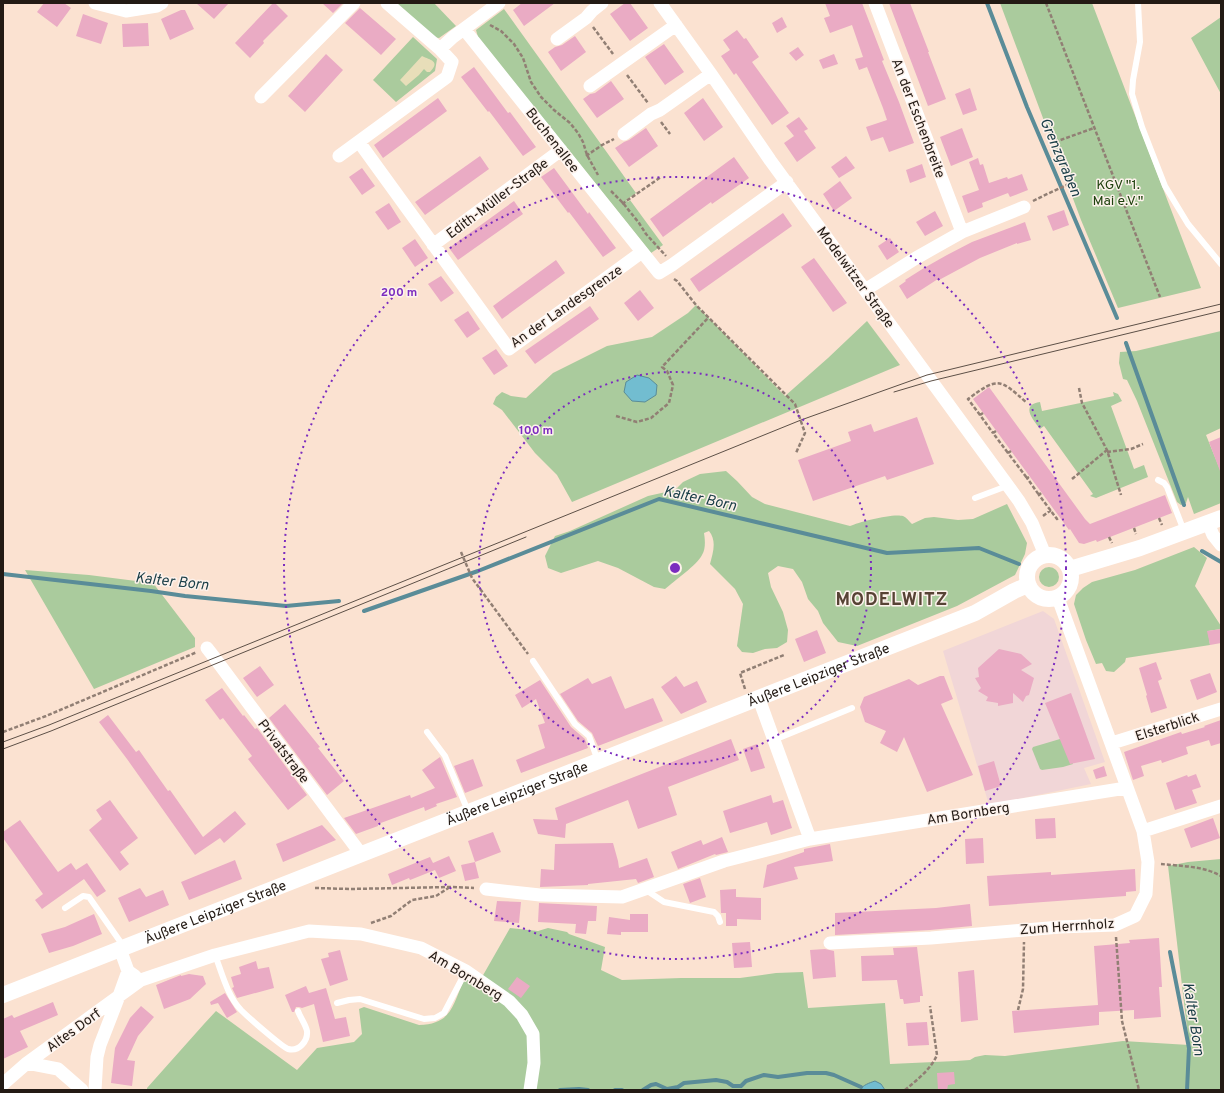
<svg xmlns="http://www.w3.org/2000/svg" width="1224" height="1093" font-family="Overpass,sans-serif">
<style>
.education{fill:#f1d6d7}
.green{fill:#aacb9d}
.sand{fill:#e8deb9}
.water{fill:#72bdd0;stroke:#5a8c98}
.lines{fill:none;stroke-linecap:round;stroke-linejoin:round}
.stream{stroke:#5a8c98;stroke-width:4}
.building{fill:#eaabc4}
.path{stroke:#917f74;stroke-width:2.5;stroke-dasharray:4 2;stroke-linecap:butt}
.service{stroke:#fff;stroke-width:6}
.minor{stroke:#fff;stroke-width:13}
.tertiary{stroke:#fff;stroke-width:16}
.tram{stroke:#5d5047;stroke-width:1}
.ring{fill:none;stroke:#7b2cbf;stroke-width:2;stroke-dasharray:2 4}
.labels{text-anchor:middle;stroke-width:3;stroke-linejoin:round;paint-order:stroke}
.street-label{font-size:14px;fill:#231a14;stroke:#fdf2ec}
.park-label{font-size:14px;fill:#1e410d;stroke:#fdf2ec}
.water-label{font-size:15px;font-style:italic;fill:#193d46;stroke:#fdf2ec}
.district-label{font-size:18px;font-weight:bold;letter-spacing:1px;fill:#574335;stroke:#fdf2ec}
.centre{fill:#7b2cbf;stroke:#fdf2ec;stroke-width:2}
.ring-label{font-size:12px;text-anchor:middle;font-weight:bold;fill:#7b2cbf;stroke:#fdf2ec;stroke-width:3;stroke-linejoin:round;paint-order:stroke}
</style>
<rect width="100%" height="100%" fill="#fbe2d1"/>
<!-- education -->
<path class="education" d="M1043,611L1054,619L1105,762L1084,768L1091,784L989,805L943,651Z"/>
<!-- green -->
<path class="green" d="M394,3H434L456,26L439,38L432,37Z
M1000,3H1092L1201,288L1118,308L1081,220Z
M504,9L636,193L626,200L628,202L630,200L663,245L651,253L478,37L476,30Z
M1221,17V94L1191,38Z
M413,37L437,59L435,71L396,102L373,80Z
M696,305L785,396L828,358L867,321L900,365L572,502L557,475L535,453L502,410L493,404L496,397L502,392L511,396L526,398L553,373L607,346L652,337L688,313Z
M1221,331V428L1206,435L1221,472V503L1194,514L1188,497L1186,503L1181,505L1177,502L1137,401L1127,380L1123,379L1119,363L1120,352L1136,351Z
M1113,392L1118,394L1122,401L1111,406L1134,469L1144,465L1148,477L1096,498L1090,496L1093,494L1044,426L1040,429C1033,420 1020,405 1040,402L1042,411L1114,396Z
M726,471L737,481L752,497L765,504L850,526C859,522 893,513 903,516C906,517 909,521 912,524L925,518L934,517L958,520L973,519L1007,504L1027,543L1025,554L1015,575L957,606L857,646L838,642L823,623L818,611L808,599L802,582L793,569L778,566L768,573L771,587L783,612L788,630L787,642L777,648L765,649L753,653L742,652L737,646L743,604L735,589L710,564C713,552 717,541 709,531L704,533C705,539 706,549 702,555C697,565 674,581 665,589L654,587L618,568L598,561L561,573L548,568L545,556L555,536L570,531L648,496L675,490L683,482L700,474Z
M1194,547L1207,558L1195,586L1221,626V629L1208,631L1210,645L1126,658L1125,662L1114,672L1106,671L1102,663L1096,664L1086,640L1074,604L1076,595L1083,588L1092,582L1135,570Z
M1039 577a10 10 0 1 1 20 0a10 10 0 1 1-20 0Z
M25,570L89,575L136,581L150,579L195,638V647L94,689Z
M1060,739L1063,740L1073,764L1063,767L1042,770L1040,769L1032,749L1033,747Z
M1221,859V1090H885L881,1084L861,1087L860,1090H147V1088L204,1024L216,1011L297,1070L317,1048L354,1042L362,1034L359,1009L364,1007L419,1025C452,1024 452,1006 464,980L469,977L478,984L510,928L538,931L548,928L567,932L569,934L605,947L601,970L622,980L681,978H740L776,973L803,972L808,1008L885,1003L890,1064L956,1061L970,1060L975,1057L985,1055L1005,1056L1123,1041L1189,1045L1168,866L1188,862Z"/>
<!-- sand -->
<path class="sand" d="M422,56C430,60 441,61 430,72H427L424,69L419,75L406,86L400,80Z"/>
<!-- water -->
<path class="water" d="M637,375L649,378L657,385L656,395L645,402L632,401L624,392L626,382Z
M875,1081L881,1084L885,1090H860C863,1085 869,1083 875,1081Z"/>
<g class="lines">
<!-- stream -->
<path class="stream" d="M987,3L1027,107L1117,318
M1126,343L1184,505
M1202,551L1221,562
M3,574L151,591L185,596L286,606L339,601
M364,611L478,571L659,499L887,553L979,548L1019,564
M1170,952L1189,1048L1187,1090
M560,1090L579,1089L588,1090
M615,1090H622
M643,1090L651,1085L656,1084L667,1089L678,1087L684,1083L716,1080L727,1082L733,1086H741L746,1081L764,1075L778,1077L807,1073H826L834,1075L861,1087"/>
</g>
<!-- building -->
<path class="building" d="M44,3H64L71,8L57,27L37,12Z
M196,3H229L214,19Z
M273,3H275L288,16L263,41L264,43L250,58L235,43Z
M322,3H343L333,13Z
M522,3H555L524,26L513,10Z
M625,3H630L648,28L630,41L610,14Z
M825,3H862L884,60L882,61L899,102L914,143L889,152L883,137L871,141L866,127L887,120L883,108L867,67L859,70L855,59L863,57L852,25L830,33L824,18L830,16Z
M889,3H910L929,52H928L946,99L928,106Z
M360,8L396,39L381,55L345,23Z
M181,10H185L194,29L170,40L161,19Z
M83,14L108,23L101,44L76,36Z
M782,17L787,27L777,33L772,23Z
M148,23L149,46L123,47L122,24Z
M737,30L744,39L746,38L759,57L752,62L789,113L772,125L736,73L734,75L721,56L730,50L723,40Z
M575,36L586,52L561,71L548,52L555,47L562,45Z
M664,44L684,72L665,85L645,57Z
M798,47L804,55L796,61L789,53Z
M326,54L343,70L305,112L288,96Z
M834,54L838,64L823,69L819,60Z
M474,67L508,113L510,112L536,147L523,156L489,111L488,112L461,77Z
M611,81L624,99L597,118L583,99L590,94L595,93Z
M970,88L977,110L963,115L955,94Z
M438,98L447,111L383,158L374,145Z
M703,98L723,127L704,141L684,113Z
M799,117L808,129L804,131L816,148L797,162L784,143L794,136L786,126Z
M646,128L658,146L629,167L615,148L624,142L629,140Z
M962,128L973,157L951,166L940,137Z
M480,156L489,169L425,215L415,202Z
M846,156L855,168L839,178L831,167Z
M734,157L749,178L712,204L711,202L663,237L650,219Z
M978,158L980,165L983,164L989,183L1007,177L1008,179L1022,174L1028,190L1010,197L1008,193L982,203L983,207L968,213L962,196L979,190L969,162Z
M922,164L926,177L910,183L906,170Z
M362,168L375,186L362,195L349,177Z
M554,168L588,214L589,212L616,248L603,257L569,212L568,213L541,177Z
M840,181L852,198L834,211L823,194Z
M514,201L523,214L458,260L449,248Z
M389,203L401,222L388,230L375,212Z
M1064,210L1069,225L1053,231L1047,216Z
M935,211L943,226L925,236L916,222Z
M783,213L792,226L699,292L690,279Z
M1025,222L1031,240L1017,244V243L980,258L939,280L938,279L907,299L899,286L906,281L905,280L924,268L947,255L972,242Z
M890,238L899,252L887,260L878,246Z
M415,239L428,258L415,267L402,248Z
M814,258L847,303L833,312L801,267Z
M556,260L565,273L502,319L493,306Z
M441,276L454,293L441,302L428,284Z
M640,290L654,308L638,321L624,303Z
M590,306L599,319L535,364L525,351Z
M468,311L480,329L467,338L454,320Z
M496,349L508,366L494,375L482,358Z
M989,387L1085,519L1090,524L1165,495L1172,513L1097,542L1096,540L1084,544L1079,543L1070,529L1069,530L973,399Z
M917,417L934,464L887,480L885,476L813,501L798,460L851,441L848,432L871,424L874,432Z
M1221,437V471H1220L1209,442Z
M1221,629V643L1210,645L1207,631Z
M817,630L826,653L804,662L795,639Z
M999,649L1021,654L1032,664L1021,670L1034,678L1029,695L1026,696L1023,702L1013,693V703L998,706V703L986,701L988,697L978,691L981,688L975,678L979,677L978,668Z
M1156,662L1162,679L1158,681L1167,708L1151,713L1146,696L1147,695L1139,668Z
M260,666L274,685L257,697L243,678Z
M1210,673L1217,692L1197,700L1190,680Z
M611,676L625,709L653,698L663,721L598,746L592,733L578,721L560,694L588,678L592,684Z
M676,676L684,687L697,681L707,702L681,714L661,687Z
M940,676H944L953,699L941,704L973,775L927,792L904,737L897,752L880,743L886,731L865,722L860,707L864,697L909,679L918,685Z
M540,680L571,727L585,739L588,748L521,773L516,760L545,748L538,725L545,723L536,699L522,708L515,695Z
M222,688L243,716L244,715L255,729L257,728L307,795L288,810L248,759L252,756L223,718L220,720L205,700Z
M1071,693L1095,759L1070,764L1045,703Z
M285,704L320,747L318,748L344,781L327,795L269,718Z
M108,715L136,752L139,750L168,791L170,790L203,837L235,811L246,824L224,843L220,838L195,855L127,759L99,722Z
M1221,720V743L1211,746L1209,740L1186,747L1188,754L1162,763L1161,760L1141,766L1144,776L1133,780L1124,752L1181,732L1182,734L1205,727L1204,726Z
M731,739L739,760L668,787L677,815L638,829L628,800L566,824L565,838L538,834L533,819L558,820L555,808Z
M757,744L765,768L751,772L743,749Z
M440,757L457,797L436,804L437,806L425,811L424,807L378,824V826L356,834L344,818L410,795L411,798L435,788L422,770Z
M473,759L483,786L465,793L454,766Z
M994,761L1001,786L985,791L978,766Z
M1104,766L1107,776L1096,779L1093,770Z
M1196,774L1201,787L1192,790L1197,803L1175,810L1166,783L1187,775L1188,777Z
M771,795L773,803L783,800L792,828L771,835L767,822L730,833L723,811Z
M110,800L138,838L120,852L129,864L120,871L89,830L102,819L96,810Z
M1055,818L1056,838L1036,839L1035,819Z
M1213,818L1220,838L1191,848L1184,829Z
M20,820L58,872L71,863L76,870L87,863L106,891L97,897L84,879L42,909L35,900L43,894L3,838V832Z
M322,825L336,840L283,862L276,844Z
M493,832L501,852L475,862L468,841Z
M722,837L728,852L716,855L715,854L678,869L671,852L701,840L703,845Z
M983,838L984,863L966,864L965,839Z
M613,843L618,861L619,868L647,858L654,877L638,883L636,879L588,884V885L540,887L541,869L554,870L555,844Z
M830,844L833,861L794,867L798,879L763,888L767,865L804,852V849Z
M449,856L456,871L439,878L435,870L410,880L409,878L392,885L388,874L430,857L433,863Z
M235,860L242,879L189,900L181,882Z
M475,862L479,878L465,881L461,865Z
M1135,869L1136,891L1126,892V896L989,906L987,876L1051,872V875Z
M700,878L706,897L690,903L683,884Z
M140,888L146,897L163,890L169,905L129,922L118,898Z
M736,889V897L761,898V920L737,919V926H726V913H721L720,890Z
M497,901L521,902L519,923L494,921Z
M539,903L597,906L596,921H588L586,934L575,933L576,924L538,922Z
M970,904L972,926L930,930L835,935V913L936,908Z
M94,914L102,934L73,946L49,953L41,934L65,927Z
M630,914H648V932H621V935L607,934L609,917L630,920Z
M1159,938L1162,987H1159L1161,1017L1134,1019V1010L1099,1012V1005V1025L1014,1033L1012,1011L1098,1005L1094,946L1130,943L1129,940Z
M750,942L752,967L734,968L732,943Z
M917,947L923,996H920V1002L904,1004L903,999H900L897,980L862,981L861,956L894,955L893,948Z
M825,949L834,951L836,977L813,979L810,950Z
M340,950L348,980L330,986L321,959L329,957L328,953Z
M256,961L258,969L269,967L274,988L237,998L232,988L234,987L231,977L241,974L239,967Z
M974,970L978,1020L961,1022L958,972Z
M189,974L203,976L206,984L190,999L164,1009L156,985L181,975V976Z
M517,977L530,986L521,998L508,989Z
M306,986L309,993L326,988L335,1019L346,1017L350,1036L323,1042L314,1004L302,1008L299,1007H296L294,1012H292L285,995Z
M225,993L237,1012L227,1018L218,1003L211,1005L210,1002Z
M53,1002L58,1015L20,1031L28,1047L3,1059V1019L12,1015L14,1018Z
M141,1006L154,1017L138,1036L127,1060L135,1061L132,1086L111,1083L115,1048L130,1018Z
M927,1022L929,1045L908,1046L906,1023Z
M954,1072L955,1084L948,1085L947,1090H938L937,1073Z"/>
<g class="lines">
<!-- path -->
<path class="path" d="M1046,3L1160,297
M490,25L501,31L514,44L523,58L531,82L541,97L554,110L570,123L578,133L583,142L587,155L598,175
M593,27L613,54
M627,75L648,103
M661,122L670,134
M586,156L602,145L614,139
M611,191L623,203L639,223L646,234L666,256
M1033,201L1043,196L1069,184L1055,142L1094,128
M622,204L661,177
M674,279L677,281L696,305L795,404L805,433L796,453
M1079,388L1082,403L1107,450L1121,495
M983,413L980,415L993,433
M980,415L968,399C998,377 999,378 1027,403
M616,416L637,422L651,418L669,403L673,385L667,371L662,367L708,318
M996,431L993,433L1008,453
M1011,451L1008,453L1027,478
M1107,452L1131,449L1143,444
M1029,477L1027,478L1039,495
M1072,479L1107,450
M1041,493L1039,495L1057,519L1059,518
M1043,516L1051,510
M1159,518L1162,525
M1134,528L1136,534
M1109,537L1112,543
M461,552L472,578L528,654
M745,689L740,673L784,655
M3,732L46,716L197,652
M1161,864C1180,866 1204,866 1221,876
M315,888L350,889L451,887L474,888
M371,923L391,916L412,900L436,896L450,887
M1116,937L1122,1021L1139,1090
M1018,1010L1023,989L1024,942
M905,1090C917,1080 931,1069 937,1055L930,1006"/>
<!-- service -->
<path class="service" d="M1138,3L1140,42L1133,80L1132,94L1142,127L1165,186L1188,224L1221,264
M1158,480L1164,483L1167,487L1184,531
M975,498L1007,486
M533,661L575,724L589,736L598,761
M427,732L445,756L468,811
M774,740L852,708
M646,890L664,902L714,912L718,916L720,922
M65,908L83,896L89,897L124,947
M215,955C222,973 227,995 241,1010C248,1017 281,1046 288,1049C299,1052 308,1041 307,1031C306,1025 300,1017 298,1011
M337,1003L349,1000L360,999L424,1019L435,1018L444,1013L466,971"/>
<!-- minor -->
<path class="minor" d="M95,3L126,11L157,6L162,3
M660,3L711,74L770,160L1019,501L1032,523L1045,555
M875,3L962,232
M464,29L659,273L672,265L787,182
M557,39L586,18L592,11L602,3
M440,49L453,37L499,3
M590,86L676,25
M261,97L354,3
M624,134L651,114L660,110L711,74
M359,142L509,349L642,252
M339,156L447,77L452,62L440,49L387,3
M433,245L561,150
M865,290L916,258L962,232L1024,207
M1208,523L1213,535L1221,545
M207,648L214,657L361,854
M759,699L810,839
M1112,743L1221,709
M1143,831L1221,806
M486,889L540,895L622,897L724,861L810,839L1126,788
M830,943L931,938L1060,927L1115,925L1135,916L1146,894L1148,862L1143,831L1058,598
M120,949L128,971L135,976
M27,1063L58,1069L82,1090
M3,1084L27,1063L119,996L128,971
M95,1090L97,1057L100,1045L119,996L141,980L215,955L309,931L361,934L421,948L466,971L509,1001L522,1015L533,1034L534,1063L530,1090"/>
<!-- tertiary -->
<g class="tertiary">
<circle cx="1049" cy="577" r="22"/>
<path d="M1070,569L1140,548L1221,518"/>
<path id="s1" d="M3,995L975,613L1014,591L1028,585"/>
</g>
<!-- tram -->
<path class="tram" d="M894,392L931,381L1221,311
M3,742L49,725L801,420L927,375L1221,304
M3,749L51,731L526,537"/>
</g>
<!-- distance rings -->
<g class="ring">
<circle cx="675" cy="568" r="196"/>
<circle cx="675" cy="568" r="391"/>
</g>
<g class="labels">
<!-- street labels -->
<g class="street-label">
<text transform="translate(919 118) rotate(69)" y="5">An der Eschenbreite</text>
<text transform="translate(553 140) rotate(52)" y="5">Buchenallee</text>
<text transform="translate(497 198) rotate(-37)" y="5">Edith-Müller-Straße</text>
<text transform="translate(856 277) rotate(54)" y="5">Modelwitzer Straße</text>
<text transform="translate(566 306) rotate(-35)" y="5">An der Landesgrenze</text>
<text dy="5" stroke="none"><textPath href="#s1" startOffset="876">Äußere Leipziger Straße</textPath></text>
<text transform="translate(1167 726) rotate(-18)" y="5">Elsterblick</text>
<text transform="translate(284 751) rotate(53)" y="5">Privatstraße</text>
<text dy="5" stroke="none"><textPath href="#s1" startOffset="552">Äußere Leipziger Straße</textPath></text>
<text transform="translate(968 813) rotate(-9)" y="5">Am Bornberg</text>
<text dy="5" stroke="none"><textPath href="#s1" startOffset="228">Äußere Leipziger Straße</textPath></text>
<text transform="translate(1067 926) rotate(-4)" y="5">Zum Herrnholz</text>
<text transform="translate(466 975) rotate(31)" y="5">Am Bornberg</text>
<text transform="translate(73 1030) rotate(-36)" y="5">Altes Dorf</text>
</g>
<!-- park labels -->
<g class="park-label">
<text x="1118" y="189">KGV "1.<tspan x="1118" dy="16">Mai e.V."</tspan></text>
</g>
<!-- water labels -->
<g class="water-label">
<text transform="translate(1061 157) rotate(67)" y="5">Grenzgraben</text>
<text transform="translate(700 498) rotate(12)" y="5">Kalter Born</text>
<text transform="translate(172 581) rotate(6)" y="5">Kalter Born</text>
<text transform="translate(1194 1019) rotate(81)" y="5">Kalter Born</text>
</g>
<!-- district labels -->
<g class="district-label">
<text x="892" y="605">MODELWITZ</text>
</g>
</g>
<circle cx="675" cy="568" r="6" class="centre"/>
<g class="ring-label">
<text x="399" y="296">200 m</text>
<text x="536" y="434">100 m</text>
</g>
<!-- border -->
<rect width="1224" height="1093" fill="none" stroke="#231a14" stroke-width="8"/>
</svg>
